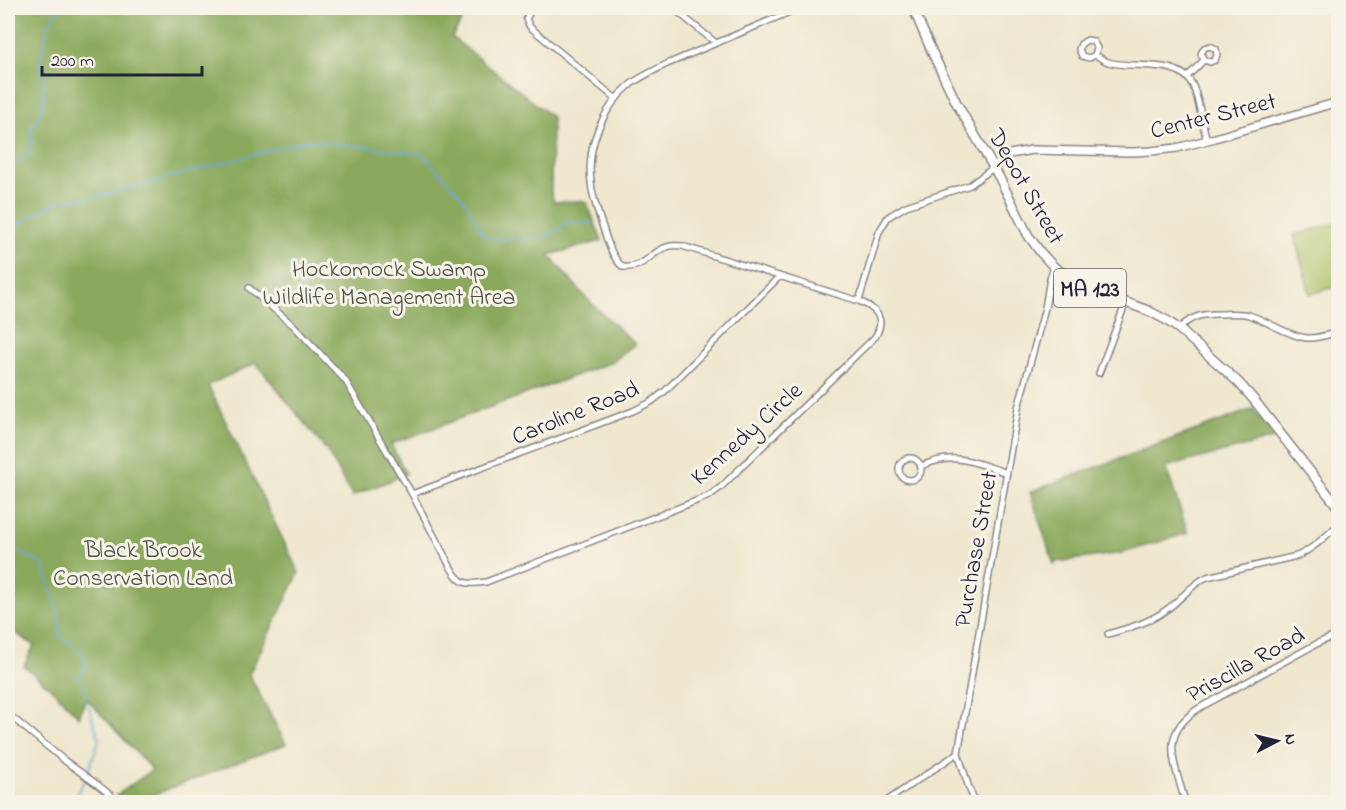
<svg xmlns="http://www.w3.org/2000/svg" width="1346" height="810" font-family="'Indie Flower',sans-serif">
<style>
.green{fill:#aec367;stroke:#687251;stroke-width:1.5}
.forest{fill:#8aa95c;stroke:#56664c;stroke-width:1.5}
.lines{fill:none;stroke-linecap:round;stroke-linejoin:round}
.stream{stroke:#64a9da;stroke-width:1.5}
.minor-casing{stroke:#888484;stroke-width:8}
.major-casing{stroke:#888484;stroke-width:10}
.highway-casing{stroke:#888484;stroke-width:11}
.minor{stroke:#fff;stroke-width:5}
.major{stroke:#fff;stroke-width:7}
.highway{stroke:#fff;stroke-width:8}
.labels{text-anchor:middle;stroke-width:6;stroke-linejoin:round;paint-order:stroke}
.shield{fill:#f7f3e8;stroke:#62616f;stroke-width:1.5}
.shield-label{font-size:22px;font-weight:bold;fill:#22223b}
.street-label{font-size:24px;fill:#22223b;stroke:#f7f3e8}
.park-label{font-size:24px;fill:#4c5248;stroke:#f7f3e8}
</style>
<rect width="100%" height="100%" fill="#f7f3e8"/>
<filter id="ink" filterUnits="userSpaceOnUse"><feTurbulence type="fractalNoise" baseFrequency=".0167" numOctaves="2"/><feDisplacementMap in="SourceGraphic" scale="12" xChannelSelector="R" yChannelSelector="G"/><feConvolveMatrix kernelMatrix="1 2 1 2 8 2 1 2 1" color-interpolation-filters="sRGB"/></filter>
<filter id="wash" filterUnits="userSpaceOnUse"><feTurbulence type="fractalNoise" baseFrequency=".008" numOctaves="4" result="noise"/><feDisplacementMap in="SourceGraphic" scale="24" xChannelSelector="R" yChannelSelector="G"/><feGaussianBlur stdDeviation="1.35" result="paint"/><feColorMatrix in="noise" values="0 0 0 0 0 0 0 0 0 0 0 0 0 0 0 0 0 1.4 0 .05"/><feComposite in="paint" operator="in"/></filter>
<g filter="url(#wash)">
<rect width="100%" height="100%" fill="#efe7ce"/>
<!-- green -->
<path class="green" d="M1338,223V286L1310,294L1294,235Z"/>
<!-- forest -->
<path class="forest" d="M8,8H469L452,37L552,117L551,193L554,202L583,201L587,203L602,241L549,255L587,299L635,344L612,362L391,444L406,474L352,496L327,451L256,363L208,385L299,573L249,674L286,744L135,802H125L117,795L152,770L86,698L79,717L53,690L24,666L34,645L8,628Z
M1253,409L1277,438L1166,467L1188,533L1123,553L1056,562L1054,565L1030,492Z"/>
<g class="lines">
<!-- stream -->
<path class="stream" d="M8,162L25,161L32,143L31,128L42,110L45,79L39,64L49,24L59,8
M8,231L58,201L100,196L308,140L423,154L463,198L484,236L498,239H524L551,235L566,222L594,223
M8,546L43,564L59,615L60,637L80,649L86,666L79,676L99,739L88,773
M74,802L73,800L84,781"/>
</g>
</g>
<g filter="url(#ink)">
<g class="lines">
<defs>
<path id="minor" d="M532,8L526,19L530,27L616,99
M673,8L716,43
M1095,55L1089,58L1082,56L1079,49L1081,44L1087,40L1093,41L1097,48L1095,55C1099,57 1103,60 1108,62C1133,70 1180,57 1193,86C1200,103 1202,123 1207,141
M1187,77L1204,60L1210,62L1215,60L1217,55L1216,49L1210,46L1204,48L1201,54L1204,60
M249,288L294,326L345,380L412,494L451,568C461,585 467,585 486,582L709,496L721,487L875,337C887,318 875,308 859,301L682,246C652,242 650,270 623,267C610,256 607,238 601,222C597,209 592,196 591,182C586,146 603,107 631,84C642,76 655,70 667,64L799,8
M859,301L879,232L888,217L906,206L970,185L993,168
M1179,329C1190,317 1201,314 1217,314C1227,314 1239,312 1249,315C1268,321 1286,335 1306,338C1317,339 1328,335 1338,332
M1099,373L1126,302
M899 469a11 11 0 1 1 22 0a11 11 0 1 1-22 0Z
M921,466C956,451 973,462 1007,473
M412,494L633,411L651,402L664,392L779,277
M1108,634C1128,628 1149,623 1166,610C1181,600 1190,585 1207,577L1297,556C1313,549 1326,536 1338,525
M8,714L65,761L98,785L119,802
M958,753L969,788L975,802
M885,802L958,753L1018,408L1045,308L1050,278L1054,267
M1185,802C1175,762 1157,734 1201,707L1320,642L1338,635
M1324,802L1329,799L1338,801"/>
<path id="major" d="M993,168L1010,154L1032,150L1133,152L1151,151L1177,148L1215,138L1338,102"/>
<path id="highway" d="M913,8L933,54L957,104L999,177L1028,235L1041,253L1054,267L1076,282L1087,288L1149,311L1166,320L1179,329L1238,382L1254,400L1338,507"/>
</defs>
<!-- minor casing -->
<use href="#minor" class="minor-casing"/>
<!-- major casing -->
<use href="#major" class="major-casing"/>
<!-- highway casing -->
<use href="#highway" class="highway-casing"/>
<!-- minor -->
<use href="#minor" class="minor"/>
<!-- major -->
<use href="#major" class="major"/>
<!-- highway -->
<use href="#highway" class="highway"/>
</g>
</g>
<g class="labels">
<!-- shield labels -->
<rect class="shield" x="1054" y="269" width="72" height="38" rx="4.5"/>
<g class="shield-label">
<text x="1090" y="296">MA 123</text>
</g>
<!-- street labels -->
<g class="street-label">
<text transform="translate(1213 115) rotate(-14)" y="8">Center Street</text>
<text transform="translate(1027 186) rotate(60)" y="8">Depot Street</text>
<text transform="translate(575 412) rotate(-22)" y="8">Caroline Road</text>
<text transform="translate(746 433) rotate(-42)" y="8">Kennedy Circle</text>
<text transform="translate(975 549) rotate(-80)" y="8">Purchase Street</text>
<text transform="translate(1245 664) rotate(-29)" y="8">Priscilla Road</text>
</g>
<!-- park labels -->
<g class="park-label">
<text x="389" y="276">Hockomock Swamp<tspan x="389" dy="28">Wildlife Management Area</tspan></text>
<text x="143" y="557">Black Brook<tspan x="143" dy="28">Conservation Land</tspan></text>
</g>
</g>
<!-- margin -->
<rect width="1346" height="810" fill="none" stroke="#f7f3e8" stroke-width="30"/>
<!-- north arrow -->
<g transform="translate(1277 741) rotate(83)" stroke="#f7f3e8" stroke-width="4.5" paint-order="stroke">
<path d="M0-4.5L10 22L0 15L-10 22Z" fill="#22223b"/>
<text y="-9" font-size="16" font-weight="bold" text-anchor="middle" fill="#22223b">N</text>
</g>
<!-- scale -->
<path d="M42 66v9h160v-9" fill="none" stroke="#22223b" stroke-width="3"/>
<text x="51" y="66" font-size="18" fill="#22223b" stroke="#f7f3e8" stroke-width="4.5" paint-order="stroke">200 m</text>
</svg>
